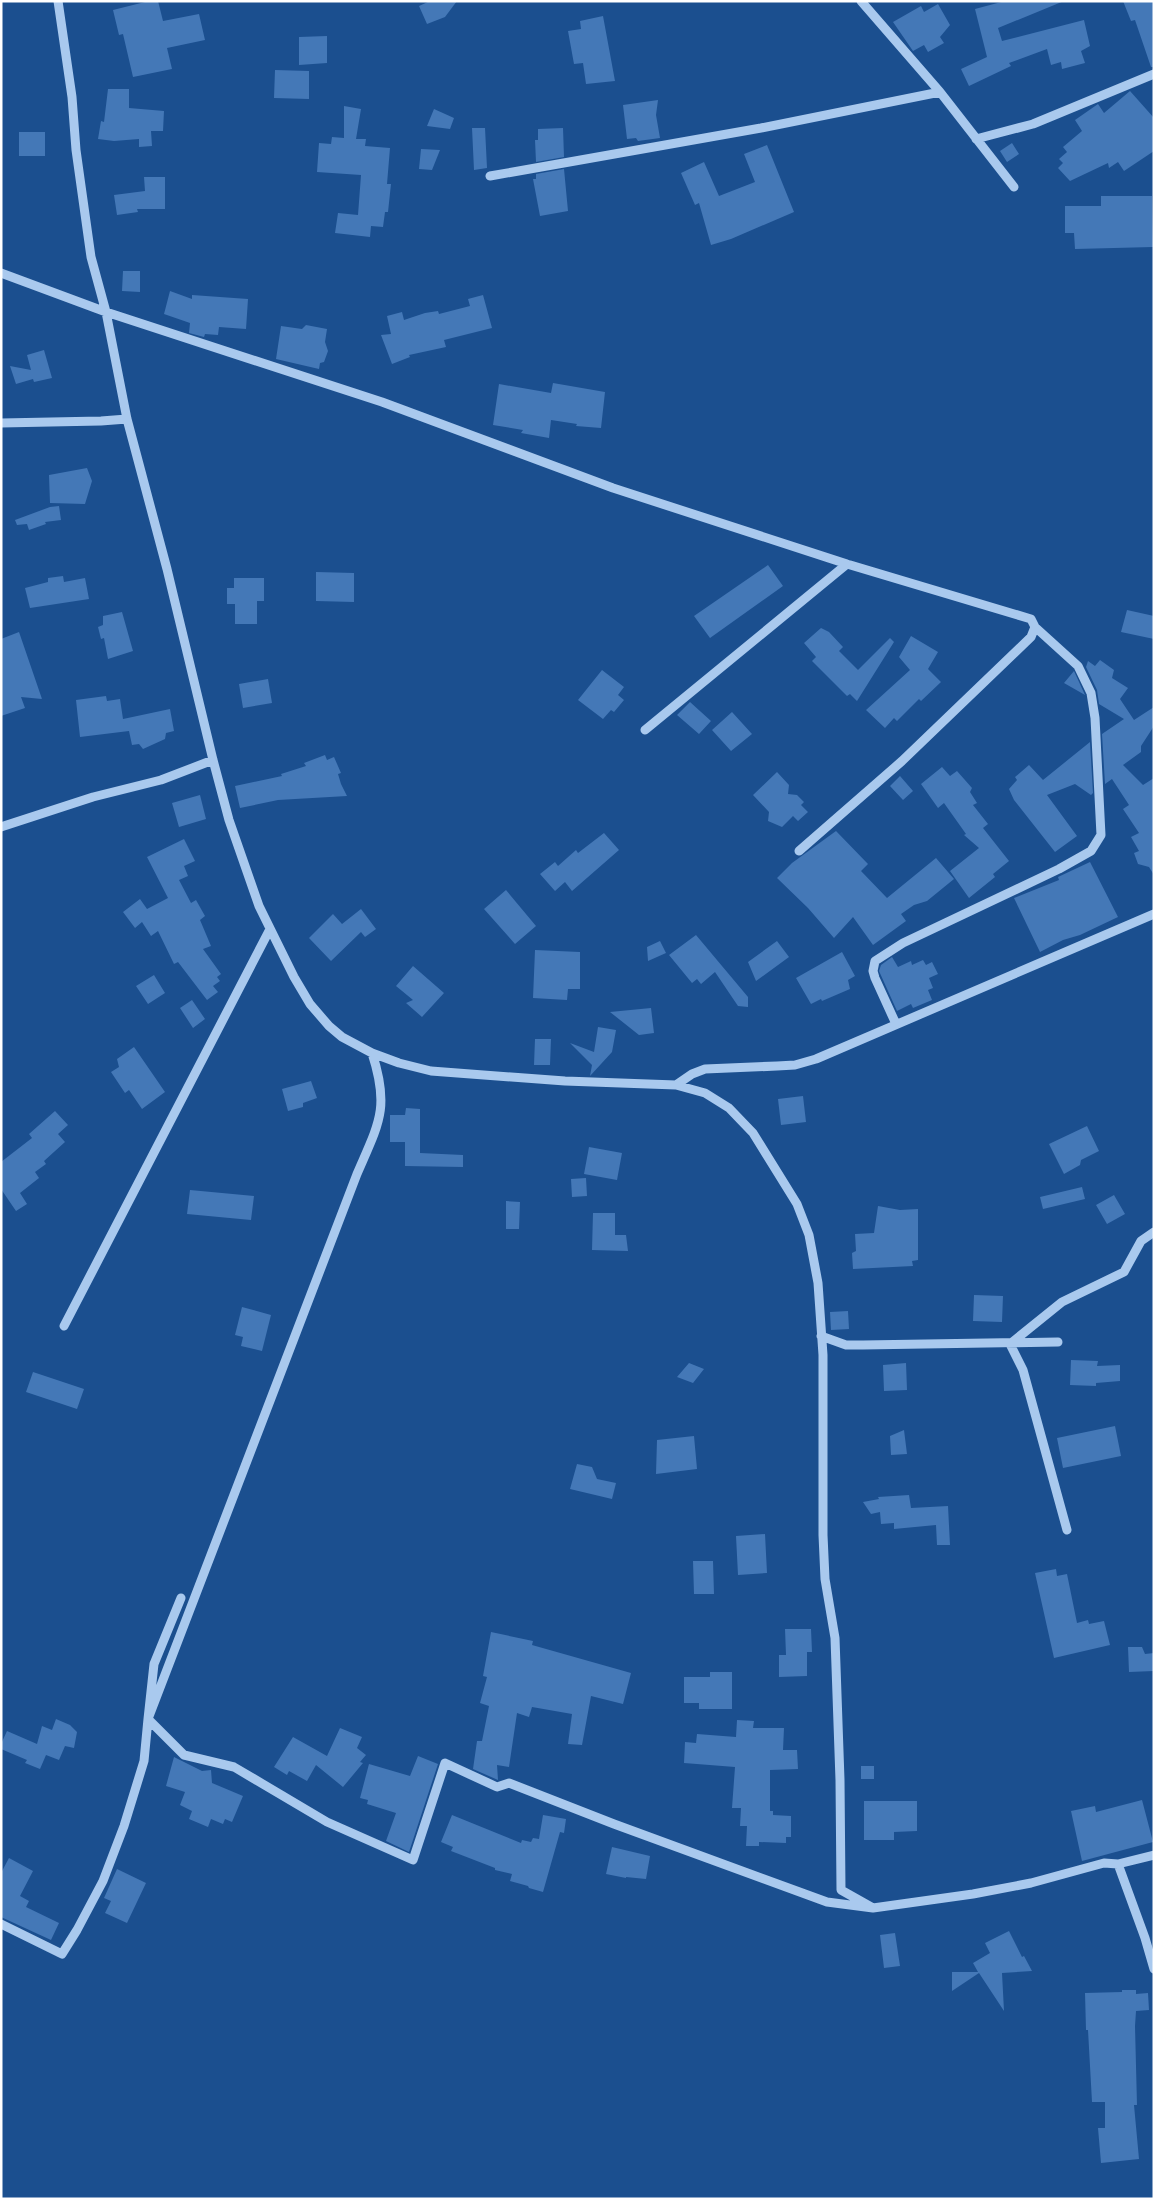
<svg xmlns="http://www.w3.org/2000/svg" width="1155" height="2200" font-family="'Source Sans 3',sans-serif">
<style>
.building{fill:#4478b7}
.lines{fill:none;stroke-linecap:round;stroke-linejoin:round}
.minor{stroke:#a9c9ee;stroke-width:9}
</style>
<rect width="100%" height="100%" fill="#1b4f8f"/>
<!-- building -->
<path class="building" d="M149,1H158L163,21L199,14L205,40L167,48L172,69L133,77L123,34L119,35L113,10Z
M430,1H457L445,17L427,24L419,6Z
M1005,1H1064L998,28L1002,41L1084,20L1090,46L1081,51L1085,63L1062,69L1061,62L1051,65L1047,49L1009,63L1011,66L969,86L961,69L987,57L975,9Z
M1123,1H1154V67H1151L1135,20L1131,21Z
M938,4L950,25L940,37L944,43L928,52L924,45L913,51L893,22L921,6L924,12Z
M603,16L615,81L586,84L583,63L574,64L568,31L581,29L580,21Z
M327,36V63L299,65V37Z
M275,70L309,71V99L274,98Z
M108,89H129V108L164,111L163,131H151L152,146L139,147V139L114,141L98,139L101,121L104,122Z
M1130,91L1154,118V151L1124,171L1118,162L1109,168L1108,163L1070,181L1058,168L1063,163L1059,159L1067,152L1063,147L1082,131L1075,120L1098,104L1104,113Z
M658,100L656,115L660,138L638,141L636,138L627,139L623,105Z
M344,106L361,109L356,139H366L365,146L390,148L387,184H391L388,212H385L383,227L371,226L370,237L335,233L338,213L358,215L361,175L317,172L319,143L331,144L332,137L344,138Z
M434,109L454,118L450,129L427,126Z
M472,128H485L487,168L474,170Z
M563,128L564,157L536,162L535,140H538V129Z
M19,132H45V156H19Z
M1012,143L1019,154L1007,162L1000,151Z
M767,145L794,212L731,239L711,245L699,203L695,205L681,173L704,162L719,196L755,182L744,154Z
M421,149L440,150L432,170L419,169Z
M564,169L568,211L540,216L533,179H536V174Z
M144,177H165V209H137L138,212L117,215L114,195L145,191Z
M1101,196H1152L1153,247L1075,249L1074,233H1065V206H1101Z
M123,271H140V292L122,291Z
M170,291L192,299V295L248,299L246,329L219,327L218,335L205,334L204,337L189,333L190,323L164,314Z
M483,295L492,328L444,340L446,347L409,355L410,357L392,364L381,335L391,334L387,316L402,312L404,320L425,313L438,311L439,314L470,306L468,299Z
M306,325L327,329L325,342L328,351L324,362L320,363L319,369L276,359L281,326L302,329Z
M44,350L52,378L34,382L33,379L16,384L10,366L31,370L27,355Z
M553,383L605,392L601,428L576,426L577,424L551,420L549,438L521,433L523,430L493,425L499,384L551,393Z
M87,468L92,481L85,504L50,503L49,475Z
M59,506L61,520L45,522L46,524L29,530L27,524L17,525L15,520L50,507Z
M768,565L783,586L710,638L694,616Z
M316,572L354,573V602L316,601Z
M63,576L64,582L85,578L89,599L30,608L25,588L48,582V578Z
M234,578H264V601H257V624H235V604H227V588H234Z
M1127,610L1154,616V639L1121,632Z
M122,612L133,651L108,659L104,638L101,639L98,627L103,625V616Z
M821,628L829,632L843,647L839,651L858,670L890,638L894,642L857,701L850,694L847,696L812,661L816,657L804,643Z
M19,632L42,699L21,697L25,708L1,716V639Z
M911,636L938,652L928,669L941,682L921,701L919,699L897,721L894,718L885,728L866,710L910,670L899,657Z
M1100,660L1114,670L1112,678L1128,688L1120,699L1134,720L1154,707V726L1141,746V752L1123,765L1143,785L1154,778V875L1149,867L1138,864L1134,853L1139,851L1131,837L1139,833L1123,809L1129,805L1112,779L1105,784L1102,734L1124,719L1099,704L1097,690L1086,667L1088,661L1095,666Z
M602,670L624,687L618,695L624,700L614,712L611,710L603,719L578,700Z
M1074,671L1085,695L1064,683Z
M268,679L272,703L243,708L239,684Z
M106,696L107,701L120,699L123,719L170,709L174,731L166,733L165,739L143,749L139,744L132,745L129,731L80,737L76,700Z
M690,702L711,721L699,734L677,715Z
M732,712L752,734L731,751L712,730Z
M1090,742L1093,793L1091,795L1075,784L1047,795L1077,836L1055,852L1014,800L1009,789L1017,780L1015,777L1029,765L1043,780Z
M325,755L327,760L334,757L341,773L338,774L341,784L347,796L278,800L240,808L235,786L282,776L281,774L306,766L304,763Z
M942,767L950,776L957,771L972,788L970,792L977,803L973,805L988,824L983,828L1009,861L993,874L995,877L969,898L950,871L979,848L964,835L966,834L944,803L938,808L921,784Z
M777,772L789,785L788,794L797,795L804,802L801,805L808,812L798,821L793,816L782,827L768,821L769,812L753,795Z
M900,776L913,791L903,800L890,786Z
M200,795L206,819L179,827L172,803Z
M836,831L868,864L861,871L887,898L936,858L954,879L927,901L914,905L901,914L906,921L873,945L853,917L834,938L808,908L777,878L792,863Z
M604,833L619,850L572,891L565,882L555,891L540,874L555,862L558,866L576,850L578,853Z
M184,839L195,861L184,866L188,876L179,880L191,903L196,900L205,916L200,920L211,946L203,949L221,974L217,977L220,981L213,986L218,992L207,1000L178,962L174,964L158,931L151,936L142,922L135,928L123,912L140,899L147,909L168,898L147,857Z
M1090,862L1118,917L1080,935L1063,940L1040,952L1014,898L1059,880L1058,877Z
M506,890L536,926L515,944L484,909Z
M361,909L376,929L365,937L361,932L331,961L309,938L333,914L342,924Z
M696,935L748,997V1007L738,1006L715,972L701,984L697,979L692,983L669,955Z
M660,941L666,953L648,961L647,947Z
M777,941L789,957L756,981L748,962Z
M535,950L580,952V989H568L567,1000L533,998Z
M842,952L855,976L848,980L850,989L822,1001L821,999L811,1004L796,978Z
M892,957L898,967L911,961L912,965L923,960L926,965L932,962L938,974L929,978L933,988L928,990L932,1000L913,1008L911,1004L897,1011L879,971L881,965Z
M413,966L444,993L422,1017L406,1003L413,1000L396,986Z
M154,975L165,993L148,1004L136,986Z
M192,1000L205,1019L193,1028L180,1008Z
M651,1008L654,1033L639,1035L610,1012Z
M598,1027L616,1030L612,1052L590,1076L592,1065L570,1043L594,1052Z
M535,1039H551L550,1065H534Z
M134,1047L165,1092L142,1109L129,1090L125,1093L111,1072L119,1067L117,1059Z
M311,1081L317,1098L303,1103V1107L288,1111L282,1089Z
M803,1096L806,1122L781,1125L778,1099Z
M406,1108L420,1109V1153L463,1155V1167L405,1166V1142H390V1115H405Z
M55,1111L68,1125L58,1134L65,1142L44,1161L46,1164L35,1172L39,1178L20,1193L27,1204L16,1211L1,1189V1162L32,1138L29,1134Z
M1087,1126L1099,1151L1081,1160L1080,1165L1064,1174L1049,1144Z
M589,1147L622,1153L617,1180L584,1174Z
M586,1178L587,1196L572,1197L571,1179Z
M1082,1187L1085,1199L1043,1209L1040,1197Z
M190,1190L254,1196L251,1220L187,1214Z
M1114,1195L1125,1214L1107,1224L1096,1205Z
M506,1201L520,1202L519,1229H506Z
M878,1206L900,1210L918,1209V1260L912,1261L913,1266L853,1269L852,1253L856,1251L855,1234L874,1233Z
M593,1213H615V1235H626L628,1251L592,1250Z
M974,1295L1003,1296L1002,1322L973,1321Z
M242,1307L271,1315L262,1351L241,1346L243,1337L235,1335Z
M848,1311L849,1329L831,1330L830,1312Z
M1071,1360L1098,1361L1097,1366L1120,1365V1381L1096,1383V1386L1070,1385Z
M689,1363L704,1369L693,1383L677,1377Z
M906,1363L907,1390L884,1391L883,1365Z
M33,1372L84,1389L77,1409L26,1392Z
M1115,1426L1121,1456L1063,1468L1057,1438Z
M904,1430L907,1454L891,1455L890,1436Z
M694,1436L697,1469L656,1474L657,1440Z
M577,1464L592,1467L597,1479L616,1483L612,1499L570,1489Z
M909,1495L911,1508L948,1506L950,1545H937L936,1525L894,1529V1523L881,1524L880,1512L871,1514L863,1502L879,1499L878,1497Z
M765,1534L767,1573L738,1575L736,1536Z
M693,1561H713L714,1594H694Z
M1056,1569L1057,1576L1067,1574L1077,1623L1088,1620L1089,1624L1104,1621L1110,1645L1054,1658L1035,1573Z
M785,1629H811L812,1652H807V1676L779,1677V1655H786Z
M491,1632L533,1641L532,1645L631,1673L623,1704L591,1696L582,1745L568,1744L572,1714L532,1707L529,1717L517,1713L509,1767L497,1765L498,1780L473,1769L477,1741H482L489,1706L480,1703L487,1677L483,1676Z
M1128,1647H1142L1145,1654L1154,1653V1671L1129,1672Z
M710,1672H732V1709H699V1703H684V1677H710Z
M56,1719L70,1725L77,1732L74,1748L65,1746L59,1760L46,1755L40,1769L25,1763L27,1760L1,1749V1744L7,1731L37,1744L42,1726L52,1730Z
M737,1720L754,1721L753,1728H784L783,1750H797L798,1769L770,1770V1811H773V1815L791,1816V1837H786V1843L759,1842V1846H746L747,1826H740L741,1808H732L735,1767L684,1763L685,1742L696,1743L697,1734L736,1737Z
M340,1728L362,1737L357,1748L366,1755L360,1762L363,1763L343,1787L316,1765L307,1781L289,1771L287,1775L274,1767L293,1737L327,1756Z
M418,1756L438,1764L409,1852L386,1841L396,1813L367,1804L368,1800L360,1798L369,1764L410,1776Z
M174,1757L202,1771L211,1770L212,1783L243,1796L232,1822L225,1819L223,1824L211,1819L208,1827L189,1819L192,1811L180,1805L185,1792L166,1786Z
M861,1766H874V1779H861Z
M1142,1800L1153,1842L1082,1861L1071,1811L1095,1806L1096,1812Z
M864,1801H917V1831L894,1832V1840H864Z
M452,1815L521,1843L522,1840L531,1842L533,1838L539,1839L543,1815L566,1819L564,1833L560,1832L543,1892L529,1888L528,1886L510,1881L512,1874L495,1870V1868L451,1851L453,1847L441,1842Z
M612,1847L650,1856L646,1879L626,1877V1878L606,1874Z
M9,1858L33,1871L20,1896L29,1901L26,1907L59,1923L51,1940L1,1917V1873Z
M117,1869L146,1883L127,1923L105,1913L111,1901L104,1898Z
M1009,1931L1022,1957L1024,1956L1032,1971L1002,1973L1004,2011L979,1973L952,1991V1972H978L973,1963L990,1953L985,1943Z
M895,1933L900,1966L884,1968L880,1935Z
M1122,1990H1136V1994L1148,1993L1149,2010L1136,2011L1135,2026L1137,2105H1134L1139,2159L1101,2163L1098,2128H1105V2102H1092L1088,2030H1086L1085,1993L1122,1992Z"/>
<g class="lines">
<!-- minor -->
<path class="minor" d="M58,1L72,97L76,150L91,257L106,312L127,419L167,569L213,760L229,820L259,906L294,977L310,1004L329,1026L342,1037L372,1053L399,1063L431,1071L565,1081L676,1085L705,1093L729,1108L753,1133L797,1204L809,1235L818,1283L823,1355V1535L825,1579L835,1638L840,1780L841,1890L873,1908
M861,1L940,92L1014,187
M976,139L1033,124L1154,74
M490,176L761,128L940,92
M1,273L106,312L382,402L613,488L847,564L1031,619L1035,627L1031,637L902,761L799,851
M1,423L101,421L127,419
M645,730L847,564
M1,827L93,797L161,780L213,760
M896,1024L875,978L873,971L875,961L903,943L1059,869L1091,851L1101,835L1095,718L1091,693L1078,666L1035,627
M676,1085L692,1074L705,1069L777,1066L795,1065L816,1059L1154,914
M64,1326L270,929
M821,1336L846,1345H863L1058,1342
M1067,1530L1023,1370L1010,1344L1062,1302L1124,1272L1141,1241L1154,1232
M181,1598L154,1664L148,1719L184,1755L234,1767L327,1822L413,1860L445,1763L497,1787L509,1783L614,1824L827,1902L873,1908L973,1894L1031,1883L1104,1863L1118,1864L1154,1855
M1118,1864L1145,1938L1154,1969
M1,1924L62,1954L77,1930L103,1881L124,1826L144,1761L148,1719L357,1174C379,1123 390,1108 372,1053"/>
</g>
<!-- border -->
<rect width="1155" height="2200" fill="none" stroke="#ffffff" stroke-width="5"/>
</svg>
